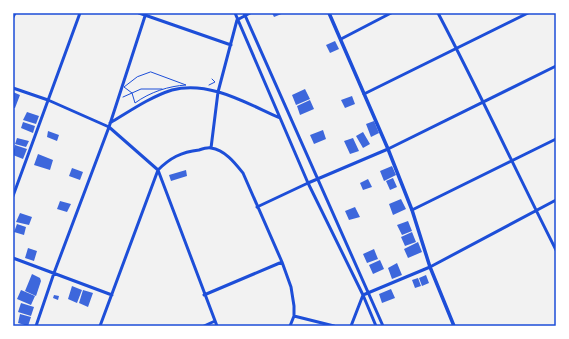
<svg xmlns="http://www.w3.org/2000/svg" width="569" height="339" font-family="'Nunito Sans',sans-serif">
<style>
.building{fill:#3d67dc}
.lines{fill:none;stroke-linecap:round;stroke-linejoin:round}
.path{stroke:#1d4ed8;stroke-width:1}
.minor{stroke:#1d4ed8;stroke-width:3}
.tertiary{stroke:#1d4ed8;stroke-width:3.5}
.neatline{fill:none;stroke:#1d4ed8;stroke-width:1.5}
</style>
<rect width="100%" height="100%" fill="#f2f2f2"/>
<!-- building -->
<path class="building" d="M272,13H284L274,17Z
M335,41L339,49L330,53L326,45Z
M305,89L310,99L296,105L292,95Z
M13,92L20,95L15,108H13Z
M352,96L355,104L345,108L341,100Z
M310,100L314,109L300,115L297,106Z
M27,112L39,116L36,124L23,120Z
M374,121L379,133L371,137L366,124Z
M23,122L35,126L33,133L21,128Z
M323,130L326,139L314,144L310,135Z
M48,131L59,135L57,141L47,137Z
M363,132L370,144L363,148L356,136Z
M17,138L29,141L26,147L15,144Z
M353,138L359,151L350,154L344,141Z
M15,145L27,149L23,159L13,155Z
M38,154L53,160L50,170L34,165Z
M392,166L396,175L384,181L380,171Z
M72,168L83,172L80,180L69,176Z
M186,170L187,176L171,181L169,175Z
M393,178L397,187L390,190L386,181Z
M368,179L372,187L363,190L360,183Z
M401,199L406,209L393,215L389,204Z
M60,201L71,204L67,212L57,209Z
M355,207L360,217L349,220L345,211Z
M20,213L32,217L29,225L16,222Z
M408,221L412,231L402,235L397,225Z
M17,224L26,227L24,235L14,232Z
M412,232L416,242L405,246L401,237Z
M418,242L422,252L408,258L404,249Z
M28,248L37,251L34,261L25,258Z
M374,249L378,259L367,263L363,254Z
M380,260L384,269L373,274L369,265Z
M397,263L402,275L392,279L388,268Z
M32,274L40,278L41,281L36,296L25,291Z
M426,275L429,283L422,286L419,278Z
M418,278L421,286L415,288L412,280Z
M72,286L82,290L77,303L68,299Z
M391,289L395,298L382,303L379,294Z
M21,290L35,296L31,305L17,299Z
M83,290L93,293L88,307L79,303Z
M54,295L59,296L58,300L53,298Z
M21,303L34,307L31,316L18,312Z
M20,314L31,317L28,326L18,323Z"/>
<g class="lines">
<!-- path -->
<path class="path" d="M151,72L186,85C169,86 150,92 135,103L132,93L124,87L137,77Z
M209,85L215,82L212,79
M123,97L141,89H162"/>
<!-- minor -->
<path class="minor" d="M139,13L231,45
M235,13L308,183L363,295L376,326
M244,13L383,326
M438,13C479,91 516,171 556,250
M13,17L15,13
M341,39L391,13
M13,88L48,100L109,127L158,170L217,326
M364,94L528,13
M110,123C130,111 150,97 172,90C209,80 248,104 280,118
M211,148L218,92L237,20L250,13
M13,196L80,13
M257,207L308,183L388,149L556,66
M412,210L556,139
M13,258L112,295
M204,295L282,262
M294,316L334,326
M36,326L54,273L109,127L146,13
M100,326L158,170C170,158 181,152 199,150C202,149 208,147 211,148C225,150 235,163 243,173L282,262L291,287L294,306V316L290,326
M204,326L215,321
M351,326L363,295L430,267L556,200"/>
<!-- tertiary -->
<path class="tertiary" d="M329,13L388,149L412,210L430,267L454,326"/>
</g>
<!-- border -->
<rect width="569" height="339" fill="none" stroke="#ffffff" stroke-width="28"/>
<rect x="14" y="14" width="541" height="311" class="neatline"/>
</svg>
